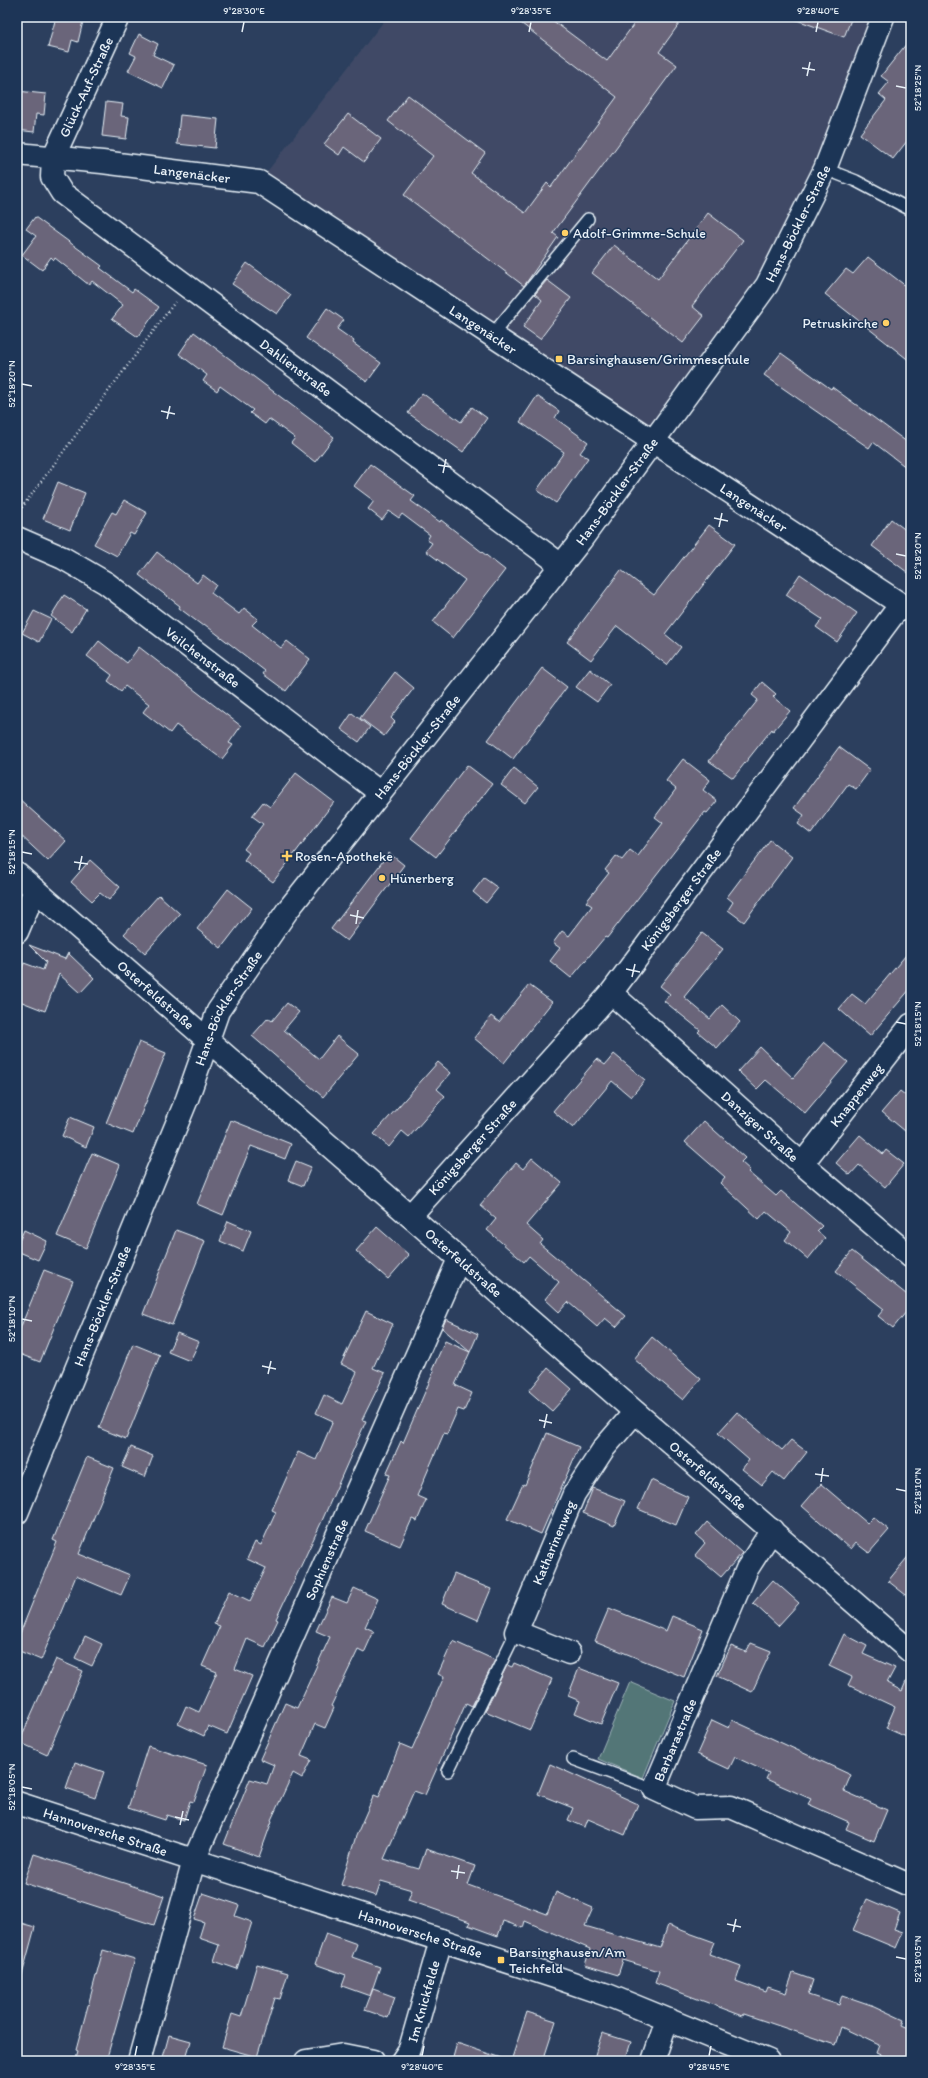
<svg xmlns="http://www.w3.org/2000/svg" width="928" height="2078" font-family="Itim,sans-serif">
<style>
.built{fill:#3f4a66}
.green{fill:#537677;stroke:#9eb4b8}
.building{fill:#6a657a;stroke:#e8f1f8}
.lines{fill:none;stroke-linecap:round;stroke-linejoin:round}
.lane-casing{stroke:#e8f1f8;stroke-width:14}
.street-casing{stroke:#e8f1f8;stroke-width:25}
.secondary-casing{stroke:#e8f1f8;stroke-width:25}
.path{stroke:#e8f1f8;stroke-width:2.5;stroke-dasharray:1 3;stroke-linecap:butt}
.lane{stroke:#1d3557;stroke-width:11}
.street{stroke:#1d3557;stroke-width:22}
.secondary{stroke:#1d3557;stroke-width:22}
.ticks{fill:none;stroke:#e8f1f8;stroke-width:1.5}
.poi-dot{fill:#ffd166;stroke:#1d3557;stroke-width:1.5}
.labels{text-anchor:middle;stroke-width:3;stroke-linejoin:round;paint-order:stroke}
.street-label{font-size:14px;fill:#e8f1f8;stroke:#1d3557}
.poi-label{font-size:14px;fill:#e8f1f8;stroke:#1d3557;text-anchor:start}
.neatline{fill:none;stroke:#e8f1f8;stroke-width:1.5}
.ticks-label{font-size:10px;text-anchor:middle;fill:#e8f1f8}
</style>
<rect width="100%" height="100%" fill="#2c3f5e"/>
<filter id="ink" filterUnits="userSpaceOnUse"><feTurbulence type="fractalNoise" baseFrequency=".025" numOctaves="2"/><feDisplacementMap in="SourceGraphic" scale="8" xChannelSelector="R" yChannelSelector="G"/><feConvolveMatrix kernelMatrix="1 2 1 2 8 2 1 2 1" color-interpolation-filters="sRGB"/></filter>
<g filter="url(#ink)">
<!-- built -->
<path class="built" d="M387,17H883L767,285L652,440L259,182Z"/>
<!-- green -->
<path class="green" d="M630,1682L675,1701L643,1778L598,1759Z"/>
<!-- building -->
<path class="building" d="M56,17H84L78,42L72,40L69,52L48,47Z
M513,17H548L607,61L639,17H684L659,52L677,65L553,233L558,237L524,286L404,195L433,156L388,121L408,95L485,153L471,173L525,213L547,183L551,187L617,97Z
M795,17H852L844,37L794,19Z
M139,34L158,44L153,55L174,65L163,88L128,71L136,56L130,53Z
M911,38V136L893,159L860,134L886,100L879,94L889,82L881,76Z
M17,91L46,94L44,115L36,114L34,132L17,130Z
M106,102L123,104L121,116L129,117L126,139L102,136Z
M348,114L381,139L364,162L344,147L339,155L324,144Z
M180,115L218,119L215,148L177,144Z
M708,213L743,240L692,306L704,316L683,343L592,273L614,245L658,279Z
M35,217L102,266L100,268L132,292L134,289L159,307L138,337L112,319L123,305L92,281L89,285L55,258L54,260L51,257L42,270L22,255L36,236L26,229Z
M868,257L911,290V362L825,294L846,269L853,274Z
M247,263L291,295L277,314L232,284Z
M547,280L571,298L540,339L523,327L542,300L535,294Z
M327,308L344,320L337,329L354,341L353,343L381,363L367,382L306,338Z
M194,332L334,437L315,462L291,443L295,438L269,419L265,424L250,413L253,410L220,386L217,391L203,381L207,375L179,354Z
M781,353L831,389L832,387L911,445V471L873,442L869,448L764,375Z
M422,393L461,422L472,407L487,418L463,452L408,413Z
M537,396L559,411L555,418L588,442L580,453L588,458L556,503L537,490L564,452L520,422Z
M370,464L415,496L411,501L440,522L441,520L505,570L453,638L433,622L465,580L426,551L432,543L427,540L430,535L402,514L399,518L389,511L382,520L368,509L374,501L354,486Z
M58,482L85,493L70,530L43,519Z
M124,500L147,513L134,535L130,533L117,556L94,544L112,512L116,514Z
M891,519L911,534V575L872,546Z
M709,525L735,544L665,634L681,647L667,665L617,626L591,660L567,642L621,570L654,595Z
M157,552L197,583L203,575L216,585L211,593L239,614L244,608L258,619L252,625L281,648L287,641L310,659L286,691L263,674L265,671L204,624L203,626L179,608L180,606L139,575Z
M800,574L857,613L837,642L816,627L822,619L786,595Z
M64,595L86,609L72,632L51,616Z
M34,611L51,619L39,642L22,633Z
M99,641L127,663L139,647L241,726L229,743L233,745L222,759L176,725L170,733L143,712L149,704L125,686L121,691L108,681L112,675L87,656Z
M542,668L567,687L513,759L488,740Z
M590,669L610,685L597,702L576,687Z
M395,672L414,688L391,718L395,722L384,736L360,718Z
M762,682L776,694L773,697L790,711L773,731L772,729L733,778L709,761L758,700L752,695Z
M352,713L370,727L359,742L341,729Z
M839,747L870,770L856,789L848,784L811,834L798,824L804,815L794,808Z
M683,759L710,780L703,790L717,801L707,813L705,812L607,938L605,937L571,978L550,961L560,948L553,943L562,931L569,936L592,906L586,902L609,873L605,870L616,856L622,860L630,850L638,856L663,823L655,817L676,789L666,781Z
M467,765L492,784L436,857L411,838Z
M514,768L538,787L525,803L501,785Z
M296,773L334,802L273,882L244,860L249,853L244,849L263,824L252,816L263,802L270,807Z
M17,797L66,841L48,861L17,832Z
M770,840L792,857L744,922L728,910L733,902L727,897Z
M389,853L404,865L347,941L331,929Z
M90,860L120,887L109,900L100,893L92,901L71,882Z
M484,878L498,888L486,903L473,892Z
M228,889L252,908L221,948L197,929Z
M159,895L180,914L145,953L124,934Z
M702,933L723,949L684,997L710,1019L722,1005L740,1022L717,1048L698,1032L700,1030L664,1001L670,994L660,986Z
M29,945L65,959L68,953L94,978L80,993L59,974L45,1011L17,1000V980L24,963L43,970L46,962Z
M911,949V988L870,1036L839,1009L852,994L865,1004Z
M529,985L552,1002L504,1063L474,1038L491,1016L499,1022Z
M287,1003L299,1012L284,1030L319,1059L337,1036L359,1054L323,1097L252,1036L268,1018L272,1021Z
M139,1042L166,1053L133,1134L106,1123Z
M824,1042L848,1062L805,1113L766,1080L757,1089L738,1071L760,1047L793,1078Z
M614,1054L645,1080L631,1097L612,1081L573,1128L553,1111L597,1059L605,1065Z
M438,1062L451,1073L437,1089L445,1096L409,1137L402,1131L389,1147L374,1134Z
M900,1091L911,1100V1136L882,1112Z
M70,1117L94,1127L86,1147L62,1136Z
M231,1120L291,1144L285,1159L251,1146L223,1215L197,1204Z
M704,1121L745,1158L741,1162L750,1170L748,1172L776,1196L781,1191L822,1226L817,1231L825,1238L808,1259L785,1240L791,1232L766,1211L759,1219L720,1183L725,1177L685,1142Z
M860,1135L883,1154L886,1150L904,1164L885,1187L859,1165L850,1175L836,1163Z
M92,1153L120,1165L86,1248L57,1236Z
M532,1158L562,1183L526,1225L543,1240L540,1244L626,1316L616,1327L605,1318L597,1327L568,1302L559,1312L545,1299L559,1282L529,1256L524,1262L487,1230L496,1219L480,1205L516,1163L523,1169Z
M296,1161L311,1167L303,1186L288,1180Z
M228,1221L251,1231L243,1251L220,1241Z
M377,1227L409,1255L388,1279L356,1251Z
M24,1230L47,1241L38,1260L17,1251V1246Z
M176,1230L205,1241L172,1325L143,1314Z
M852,1251L911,1298V1306L893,1328L878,1316L884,1309L836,1271Z
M44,1270L73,1281L40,1362L17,1353V1336Z
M366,1311L393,1324L373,1368L385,1373L362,1420L366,1421L321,1523L276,1619L278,1620L265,1647L247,1639L235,1669L252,1676L227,1734L208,1726L204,1736L178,1724L186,1706L199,1712L217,1672L202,1666L220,1626L214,1624L229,1591L250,1601L266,1568L247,1559L255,1542L261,1545L276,1512L272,1510L298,1452L316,1460L333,1421L316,1413L324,1395L342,1404L357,1372L341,1364Z
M446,1319L478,1334L470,1352L442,1328Z
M177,1333L199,1342L190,1361L168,1352Z
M652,1337L701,1379L683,1400L634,1359Z
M445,1341L470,1352L455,1385L472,1393L464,1411L458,1409L447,1434L444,1433L417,1496L426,1500L417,1521L412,1519L400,1546L365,1531L390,1475L386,1474L401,1441L403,1443L434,1371L432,1370Z
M133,1344L160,1355L126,1439L99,1428Z
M548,1368L572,1389L552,1411L529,1391Z
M737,1412L782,1450L791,1440L807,1452L784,1481L773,1472L762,1485L742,1469L749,1460L718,1433Z
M547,1433L579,1447L541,1534L507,1519L523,1484L525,1485Z
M131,1447L153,1456L145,1477L122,1467Z
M87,1457L114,1468L79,1554L130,1575L121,1595L76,1576L41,1660L17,1650V1641L57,1542L53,1540Z
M651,1480L688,1497L676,1525L638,1509Z
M821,1484L867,1523L873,1517L889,1530L869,1553L856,1543L851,1549L802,1506Z
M593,1488L625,1501L614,1526L583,1513Z
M707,1522L742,1553L721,1577L695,1555L705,1543L696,1535Z
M911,1553V1599L888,1581Z
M454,1574L491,1589L478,1620L442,1604Z
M773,1580L799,1603L778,1626L753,1603Z
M354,1588L378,1599L365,1627L374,1631L364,1653L358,1650L331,1706L334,1708L325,1728L315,1724L301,1756L311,1760L302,1778L293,1773L271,1820L272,1821L259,1857L224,1844L250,1779L267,1784L274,1765L260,1759L285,1703L297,1708L330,1637L316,1631L332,1597L347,1603Z
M609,1608L666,1631L672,1616L703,1629L684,1677L595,1641Z
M844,1634L867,1646L863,1654L895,1668L887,1683L902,1691L911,1670V1739L886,1728L895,1707L848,1685L852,1677L829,1666Z
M85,1636L102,1644L92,1666L75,1658Z
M453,1641L495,1660L472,1706L466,1703L425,1795L414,1791L384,1859L419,1869L426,1849L475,1866L468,1885L547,1914L556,1892L593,1908L585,1926L660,1948L668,1925L689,1933L714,1942L709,1954L741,1966L736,1981L766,1992L768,1987L786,1993L793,1973L813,1980L808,1995L839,2005L842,1995L874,2006L904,2020L902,2026L911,2030V2055L908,2061H894L876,2053L879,2045L841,2027L835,2045L744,2014L743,2016L655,1983L659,1971L623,1960L618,1975L585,1965L590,1949L525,1921L523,1928L503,1921L498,1936L468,1925L470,1922L408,1900L412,1890L381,1881L376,1896L341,1885L356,1836L374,1795L379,1797L400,1744L412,1749L444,1677L438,1674Z
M751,1643L771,1651L752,1692L717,1676L731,1646L746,1652Z
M56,1659L83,1671L47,1755L19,1742Z
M514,1663L552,1679L530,1730L485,1711L507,1665L512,1667Z
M579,1668L618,1683L601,1724L575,1713L580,1701L568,1696Z
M712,1720L729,1728L732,1720L851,1775L844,1791L887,1810L874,1841L846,1829L849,1822L808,1804L811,1799L766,1779L769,1773L735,1757L729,1769L697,1754Z
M148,1746L207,1765L194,1802L190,1801L184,1820L167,1815L165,1820L128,1808Z
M75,1762L104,1772L95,1798L66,1788Z
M550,1764L638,1804L625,1835L588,1819L585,1827L568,1820L573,1808L538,1794Z
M34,1854L164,1896L154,1925L24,1883Z
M203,1893L239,1905L235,1916L252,1922L237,1969L214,1961L219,1945L199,1938L204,1922L194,1919Z
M867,1899L900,1913L894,1929L903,1932L896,1948L853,1930Z
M17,1922L35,1927L22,1975L17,1974Z
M326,1933L357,1944L352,1957L380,1967L370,1996L342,1986L346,1975L315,1964Z
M103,1950L135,1959L106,2061H75L78,2051L76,2050Z
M257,1964L288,1973L280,1999L275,1998L257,2057L222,2047L232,2014L241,2017Z
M373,1989L395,1997L388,2018L365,2010Z
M527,2012L556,2021L543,2061H511Z
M602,2033L631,2042L625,2061H593Z
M169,2035L191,2041L185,2061H162Z
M457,2043L501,2058V2061H452Z"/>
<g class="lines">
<defs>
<path id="lane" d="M825,169L856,181L911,210
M492,335L588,219
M573,1759L654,1789
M448,1771L516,1632"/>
<g id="street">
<path id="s1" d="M118,17L53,158L52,177L62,193L561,565"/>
<path id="s2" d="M17,154L102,162L259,182L911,611"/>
<path id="s3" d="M17,538L63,558L106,583L379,792"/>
<path id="s4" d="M17,874L911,1652"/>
<path d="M17,932L35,890"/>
<path id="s5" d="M611,993L802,1164L911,1257"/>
<path id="s6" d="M802,1164L911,1025"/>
<path id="s7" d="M410,1216L611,993L901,604"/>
<path id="s8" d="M17,1513L187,1099L218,1011L287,911L581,540L767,285L825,169L883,17"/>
<path d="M772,1530L747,1569L654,1789L695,1808L731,1807L907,1884"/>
<path id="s9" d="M569,1653L516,1632L574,1494L604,1448L635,1412"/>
<path id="s10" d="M139,2061L194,1860L459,1259"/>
<path d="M306,2061L343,2055L373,2061"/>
<path id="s11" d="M402,2061L410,2049L441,1940"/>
<path d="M653,2061L667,2020"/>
</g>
<g id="secondary">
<path id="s12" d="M17,1803L555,1977L610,1996L769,2061"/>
</g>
</defs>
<!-- lane casing -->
<use href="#lane" class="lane-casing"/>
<!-- street casing -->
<use href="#street" class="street-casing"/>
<!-- secondary casing -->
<use href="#secondary" class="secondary-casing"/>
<!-- path -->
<path class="path" d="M17,514L175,302"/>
<!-- lane -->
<use href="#lane" class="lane"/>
<!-- street -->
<use href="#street" class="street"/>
<!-- secondary -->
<use href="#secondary" class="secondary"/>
</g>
</g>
<!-- ticks -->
<path class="ticks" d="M242,32L244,22M529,32L531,22M816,32L818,22M802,68L815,70M807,76L810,62M896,86L906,88M22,384L32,386M161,411L175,414M167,419L170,406M438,465L451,467M443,473L446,459M714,518L728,521M719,527L722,513M896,554L906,556M22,852L32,854M74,862L88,864M79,870L82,856M350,915L364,918M356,924L358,910M626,969L640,972M632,977L635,964M896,1022L906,1024M22,1319L32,1321M262,1366L276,1369M268,1374L271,1361M539,1420L552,1423M544,1428L547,1414M815,1474L829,1476M821,1482L823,1468M896,1489L906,1491M22,1787L32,1789M175,1817L189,1820M180,1825L183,1811M451,1871L465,1873M457,1879L459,1865M727,1924L741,1927M733,1932L736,1919M896,1957L906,1959M135,2056L137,2046M422,2056L424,2046M709,2056L711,2046"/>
<!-- markers -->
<g class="poi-dot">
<circle cx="565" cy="233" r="4"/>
<circle cx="886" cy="323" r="4"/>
<rect x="555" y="355" width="8" height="8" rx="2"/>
<path d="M285 850h4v4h4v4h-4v4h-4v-4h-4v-4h4z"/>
<circle cx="382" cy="878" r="4"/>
<rect x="497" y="1956" width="8" height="8" rx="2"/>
</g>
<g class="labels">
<!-- street labels -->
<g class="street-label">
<text transform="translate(86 87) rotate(-65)" y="5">Glück-Auf-Straße</text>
<text dy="5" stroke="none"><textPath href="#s2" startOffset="176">Langenäcker</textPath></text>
<text dy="5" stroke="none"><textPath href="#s8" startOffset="1520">Hans-Böckler-Straße</textPath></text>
<text dy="5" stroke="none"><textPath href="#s2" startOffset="512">Langenäcker</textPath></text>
<text dy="5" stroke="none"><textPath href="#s1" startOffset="485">Dahlienstraße</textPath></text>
<text dy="5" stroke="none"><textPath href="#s8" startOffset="1196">Hans-Böckler-Straße</textPath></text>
<text dy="5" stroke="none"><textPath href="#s2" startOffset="836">Langenäcker</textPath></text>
<text dy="5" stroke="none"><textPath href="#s3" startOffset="222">Veilchenstraße</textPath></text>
<text dy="5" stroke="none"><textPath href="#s8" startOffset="872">Hans-Böckler-Straße</textPath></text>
<text dy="5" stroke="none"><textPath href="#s7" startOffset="417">Königsberger Straße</textPath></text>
<text dy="5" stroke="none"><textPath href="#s4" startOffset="184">Osterfeldstraße</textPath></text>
<text dy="5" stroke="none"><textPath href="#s8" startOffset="548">Hans-Böckler-Straße</textPath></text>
<text dy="5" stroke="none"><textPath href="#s6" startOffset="88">Knappenweg</textPath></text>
<text dy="5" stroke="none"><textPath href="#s5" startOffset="200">Danziger Straße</textPath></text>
<text dy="5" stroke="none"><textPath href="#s7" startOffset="93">Königsberger Straße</textPath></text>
<text dy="5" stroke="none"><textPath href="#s4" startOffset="592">Osterfeldstraße</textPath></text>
<text dy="5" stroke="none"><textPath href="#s8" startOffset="224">Hans-Böckler-Straße</textPath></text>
<text dy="5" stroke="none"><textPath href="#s4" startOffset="916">Osterfeldstraße</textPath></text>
<text dy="5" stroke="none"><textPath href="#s9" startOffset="154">Katharinenweg</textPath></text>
<text dy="5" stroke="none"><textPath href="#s10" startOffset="537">Sophienstraße</textPath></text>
<text transform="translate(675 1740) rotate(-67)" y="5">Barbarastraße</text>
<text dy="5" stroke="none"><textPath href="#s12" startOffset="93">Hannoversche Straße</textPath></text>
<text dy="5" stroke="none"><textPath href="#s12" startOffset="424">Hannoversche Straße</textPath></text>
<text dy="5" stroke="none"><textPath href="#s11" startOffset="64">Im Knickfelde</textPath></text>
</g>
<!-- poi labels -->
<g class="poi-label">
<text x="573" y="238">Adolf-Grimme-Schule</text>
<text x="878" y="328" text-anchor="end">Petruskirche</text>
<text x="567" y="364">Barsinghausen/Grimmeschule</text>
<text x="295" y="861">Rosen-Apotheke</text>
<text x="390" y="883">Hünerberg</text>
<text x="509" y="1957">Barsinghausen/Am<tspan x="509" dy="16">Teichfeld</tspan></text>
</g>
</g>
<!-- margin -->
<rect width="928" height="2078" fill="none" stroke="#1d3557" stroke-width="44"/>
<rect x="22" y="22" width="884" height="2034" class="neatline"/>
<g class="ticks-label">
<text x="244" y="14">9°28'30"E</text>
<text x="531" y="14">9°28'35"E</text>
<text x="818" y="14">9°28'40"E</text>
<text transform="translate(917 88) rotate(-90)" y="4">52°18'25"N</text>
<text transform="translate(11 384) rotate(-90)" y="4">52°18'20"N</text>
<text transform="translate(917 556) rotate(-90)" y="4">52°18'20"N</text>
<text transform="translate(11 852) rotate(-90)" y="4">52°18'15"N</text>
<text transform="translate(917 1024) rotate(-90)" y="4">52°18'15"N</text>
<text transform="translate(11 1319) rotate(-90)" y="4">52°18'10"N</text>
<text transform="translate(917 1491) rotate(-90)" y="4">52°18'10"N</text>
<text transform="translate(11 1787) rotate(-90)" y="4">52°18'05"N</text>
<text transform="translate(917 1959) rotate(-90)" y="4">52°18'05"N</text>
<text x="135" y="2070">9°28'35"E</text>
<text x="422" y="2070">9°28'40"E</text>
<text x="709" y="2070">9°28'45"E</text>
</g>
</svg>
